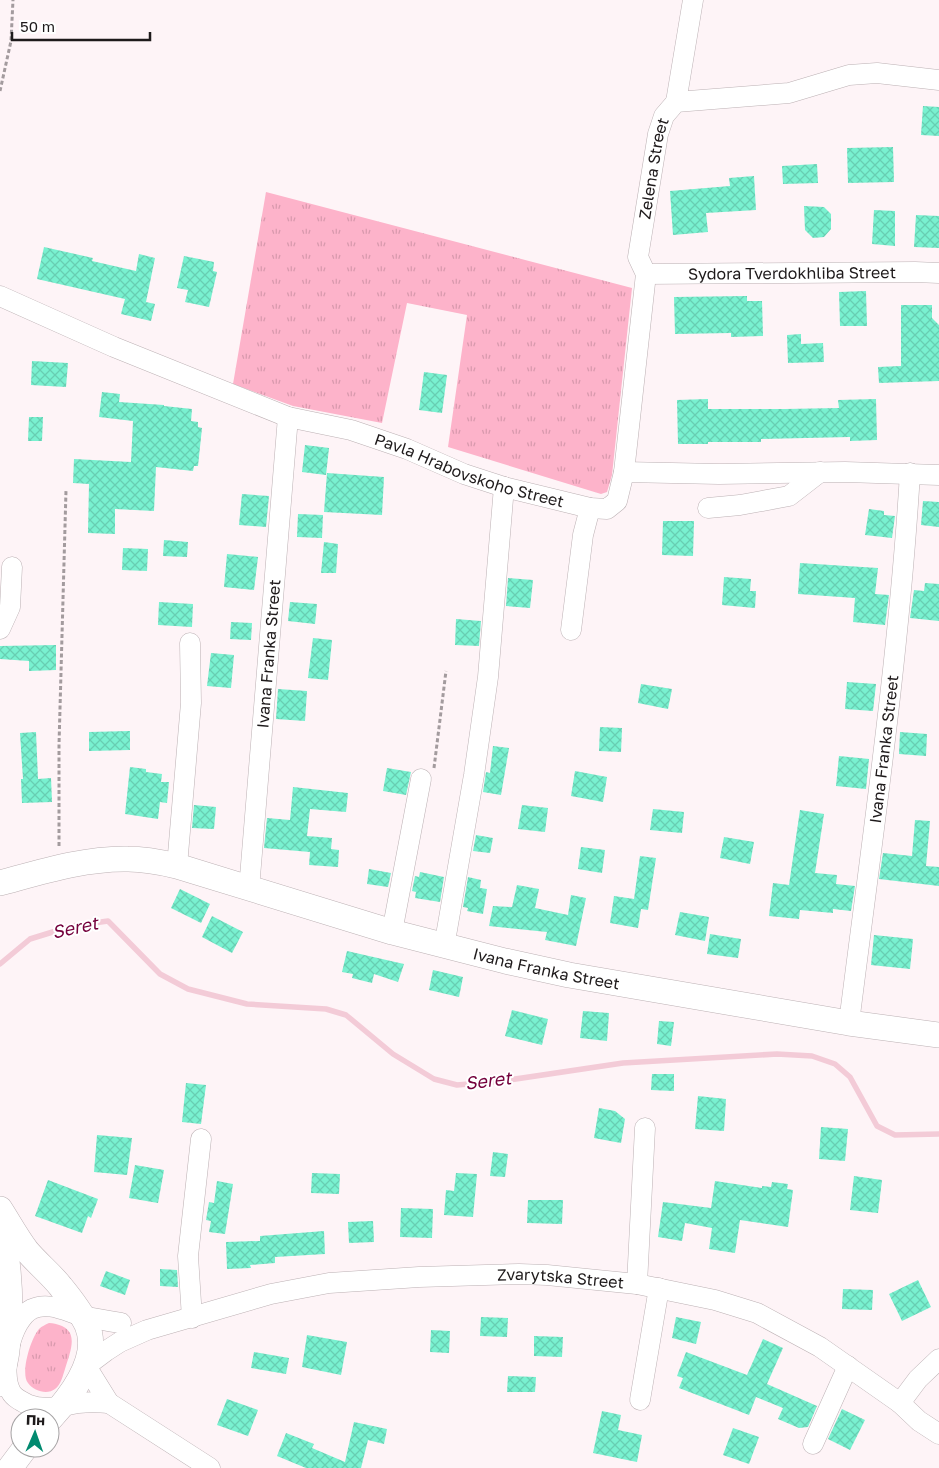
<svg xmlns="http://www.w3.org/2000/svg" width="939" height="1468" font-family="'Golos Text',sans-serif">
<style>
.grass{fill:url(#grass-tufts)}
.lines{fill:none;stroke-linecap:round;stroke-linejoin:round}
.stream{stroke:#f3cbd7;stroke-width:5.5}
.building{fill:url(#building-cross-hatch)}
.minor-casing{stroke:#bcb1b4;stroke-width:21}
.major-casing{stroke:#bcb1b4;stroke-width:26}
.path{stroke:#a39b9e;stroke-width:3;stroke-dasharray:4 2.5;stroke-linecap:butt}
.minor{stroke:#fff;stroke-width:20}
.major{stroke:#fff;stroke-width:25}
.labels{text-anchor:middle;stroke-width:4;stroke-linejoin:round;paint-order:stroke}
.street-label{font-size:16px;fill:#1e1a1b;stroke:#fff}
.water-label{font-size:18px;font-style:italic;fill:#74003c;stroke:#fff}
</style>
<defs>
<pattern id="grass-tufts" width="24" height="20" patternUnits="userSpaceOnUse" patternTransform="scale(1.25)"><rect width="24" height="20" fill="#fdb3ca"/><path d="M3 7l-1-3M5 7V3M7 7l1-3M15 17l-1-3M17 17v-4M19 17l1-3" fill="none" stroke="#d899ad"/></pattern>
<pattern id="building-cross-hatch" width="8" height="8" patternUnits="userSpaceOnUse" patternTransform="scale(1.25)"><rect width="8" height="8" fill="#79f1d0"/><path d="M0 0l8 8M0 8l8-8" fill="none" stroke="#68ceb2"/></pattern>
</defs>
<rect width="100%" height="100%" fill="#fef4f7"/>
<!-- grass -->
<path class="grass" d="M266,192L632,288L612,475L607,492L601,494L448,447L467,315L407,303L382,423L293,406L233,384Z
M49,1323C81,1326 72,1347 65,1369C63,1375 61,1385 55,1389C47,1395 34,1391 28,1383C20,1373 31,1338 39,1329C42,1326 45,1325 49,1323Z"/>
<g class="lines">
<!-- stream -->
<path class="stream" d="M0,964L30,939L72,926L108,921L160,974L188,989L247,1004L326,1009L346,1015L393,1054L434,1079L457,1085L502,1081L623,1063L777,1054L812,1056L835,1064L850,1077L877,1126L895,1135L939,1134"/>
</g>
<!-- building -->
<path class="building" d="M923,106L939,107V136L921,135Z
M893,147L894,182L848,183L847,148Z
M817,164L818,183L783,184L782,166Z
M754,176L756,210L706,213L708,232L673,235L670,191L730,186L729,178Z
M804,206L824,207L831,214V229L824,237L813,238L805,230Z
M874,210L895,211V246L872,244Z
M916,215L939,216V248L914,247Z
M44,247L93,258L92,261L136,271L139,254L155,258L146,302L155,304L151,321L121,314L125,299L37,279Z
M184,256L214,262L213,271L217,272L209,307L185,302L188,290L177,288Z
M866,291L867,326H840L839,292Z
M747,296V301H762L763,336L731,337V333L675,334L674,297Z
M901,305H932V318L939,325V381L879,383L878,367L901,366Z
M801,334V344L823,343L824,362L788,363L787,335Z
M32,361L68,363L66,387L31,385Z
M424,372L447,375L442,413L419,410Z
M102,392L120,394L119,402L164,405V406L192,409L191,421L198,422V427L202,428L198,466H194L193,471L156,467L154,511L115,509V534L88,533L89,484L73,483L74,459L131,462L133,421L99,417Z
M708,399V409H785L839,408L838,400L876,399L877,440L850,441V437L761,439V442H708V444H678L677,400Z
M29,417H43L42,441H28Z
M305,445L329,448L326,475L302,472Z
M327,473L384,477L382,515L324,512Z
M242,494L269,496L266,527L239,525Z
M923,501L939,502V527L921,525Z
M869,509L884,511V515L895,516L892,538L865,535Z
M298,514L323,515L322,538L297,537Z
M663,521H694L693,556L662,555Z
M164,540L188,542L187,557L163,556Z
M324,542L338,544L336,573H321Z
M123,548L148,549L147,571L122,570Z
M227,554L258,557L254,590L224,587Z
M800,563L878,568L875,594L889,595L885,625L853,622L855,598L798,594Z
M724,577L751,579L750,591H756L755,608L722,605Z
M508,578L533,580L530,608L506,606Z
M925,583L939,584V621L910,618L914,590L924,591Z
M159,602L193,604L192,627L158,625Z
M290,602L317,604L315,624L288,621Z
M456,619L481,621L479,646L455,645Z
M231,622L252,623L251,640L230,639Z
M313,638L332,640L328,680L308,678Z
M56,645V670L29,671V661L0,659V646Z
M211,653L234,655L231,688L207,686Z
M847,682L876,684L873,711L845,709Z
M641,684L672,689L668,709L638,703Z
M278,689L307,691L305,721L276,719Z
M600,727L622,728L621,752L599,751Z
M130,731V750L89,751V732Z
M36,732L38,779L51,778L52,802L22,803L21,779H23L20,733Z
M900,732L927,734L926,756L899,754Z
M493,746L509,748L501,795L483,792L486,772L490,773Z
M839,756L869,759L866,789L836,786Z
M130,767L146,769V772L162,774L161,782H169L167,803L160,802L158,819L125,814Z
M387,768L411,772L406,795L383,791Z
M575,771L607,777L603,802L571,796Z
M293,787L348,793L346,812L310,809L307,836L332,838L331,849L339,850L338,867L309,865L310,852L264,848L267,818L290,820Z
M194,805L216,807L214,829L192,828Z
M522,805L548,808L545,832L518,829Z
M653,809L684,812L682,833L650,830Z
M800,810L824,814L815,873L837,875L836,884L855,886L851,911L833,909V913L800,910L799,919L769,916L773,883L789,885Z
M915,820L930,821L926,866L939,867V886L879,879L883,853L912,856Z
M476,835L493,838L490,853L473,851Z
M724,837L754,842L750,864L720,858Z
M581,847L605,850L602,873L578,869Z
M640,856L656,858L648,910L641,909L638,928L610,923L614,896L634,899Z
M369,869L391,873L388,887L367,884Z
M420,872L444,877L440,902L415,898L416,892L412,891L415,876L419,877Z
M468,877L481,880L480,888L487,889L483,914L467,911L468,908L463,907Z
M517,885L539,889L535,908L568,915L571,895L586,898L576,946L545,940L547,932L489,926L493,906L512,907Z
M180,889L210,904L201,923L171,908Z
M680,912L709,917L705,941L675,935Z
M212,916L243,932L232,953L202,937Z
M710,934L741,939L738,958L707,954Z
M874,935L913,939L910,969L871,965Z
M347,951L404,964L398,982L374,974L372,983L352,978L353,974L342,972Z
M433,970L463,977L459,997L429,990Z
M512,1010L548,1019L542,1045L505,1036Z
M583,1011L609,1013L607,1041L580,1038Z
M659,1021L674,1022L671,1046L657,1044Z
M652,1074H674V1091L651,1090Z
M186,1083L206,1085L201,1124L182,1122Z
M698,1096L726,1099L724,1131L695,1129Z
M599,1108L615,1111L625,1119L621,1143L594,1138Z
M821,1127L848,1129L845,1161L819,1159Z
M97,1135L132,1138L127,1175L94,1172Z
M493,1152L508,1154L505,1177L490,1176Z
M135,1165L164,1170L158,1203L129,1198Z
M312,1173L340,1174L339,1194L311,1193Z
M456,1173L477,1174L473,1217L444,1215L446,1190L454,1191Z
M854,1176L882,1180L878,1213L850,1210Z
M48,1180L98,1199L91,1218L88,1216L82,1233L35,1216Z
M217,1181L233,1184L225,1234L209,1232L211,1221L206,1220L209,1202L214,1203Z
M715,1181L762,1188V1186L771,1187L772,1182L788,1184L787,1189L793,1190L788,1227L740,1220L735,1253L709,1249L712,1228L685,1223L682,1241L658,1237L663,1202L711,1208Z
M528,1200H563L562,1224L527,1223Z
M401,1208L433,1209L432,1238L400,1237Z
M373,1221L374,1242L349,1243L348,1222Z
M324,1231L325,1254L275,1257V1263L250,1265L251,1268L227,1269L226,1242L260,1241V1236Z
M160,1269L177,1270L178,1287L160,1286Z
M106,1271L130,1280L125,1295L100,1286Z
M918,1280L931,1307L902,1321L889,1294Z
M843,1289L873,1290L872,1310L842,1309Z
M481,1317L508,1318L507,1337L480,1336Z
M676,1317L701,1322L696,1344L672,1338Z
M431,1330L450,1331L449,1353L430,1352Z
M307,1335L347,1342L341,1375L302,1367Z
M534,1336L563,1337L562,1357L534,1356Z
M763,1339L783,1348L767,1384L817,1406L808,1427L799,1428L778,1419L783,1408L756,1397L749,1415L679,1388L683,1378L677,1376L686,1352L747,1375Z
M254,1352L289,1358L286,1374L251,1368Z
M508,1376L536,1377L535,1392H507Z
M227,1399L258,1410L248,1436L217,1425Z
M842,1409L865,1420L850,1450L828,1439Z
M602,1411L621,1415L618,1430L642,1435L637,1462L593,1453Z
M354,1422L387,1429L384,1444L368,1440L361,1468H306L277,1456L286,1433L314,1444L312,1448L345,1462Z
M733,1428L759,1437L749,1464L723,1455Z"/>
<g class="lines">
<defs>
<g id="minor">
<path d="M676,102L693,0"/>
<path id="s1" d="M646,274L915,272L939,273"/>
<path id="s2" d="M0,296L114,347L288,417L351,430L407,449L464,474L504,487L590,508L607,509L617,501L624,472L719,474L845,472L939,475"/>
<path id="s3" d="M624,472L646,274L638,257L658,134L664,116L676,102L789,93L849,75L877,73L939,80"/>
<path d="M708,508L740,505L789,496L820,472"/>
<path d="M0,629L10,607L12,567"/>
<path d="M571,630L583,535L590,508"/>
<path d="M177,866L191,703L190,643"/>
<path id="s4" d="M249,889L288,417"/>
<path d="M392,932L421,779"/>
<path d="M444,947L474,775L488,677L504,487"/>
<path id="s5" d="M849,1023C872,840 899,657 910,473"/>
<path d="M637,1284L645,1128"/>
<path d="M192,1318L188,1256L201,1139"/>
<path d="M640,1400L659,1288"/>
<path d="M109,1403C98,1402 88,1402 78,1403C61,1406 46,1411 29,1405C23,1402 14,1398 11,1392C0,1373 10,1320 32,1309C49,1301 67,1312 83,1316C96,1319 108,1321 121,1323"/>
<path d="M900,1403L918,1379L939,1359"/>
<path d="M813,1444L848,1366"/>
<path id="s6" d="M210,1468L109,1403L86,1366L106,1351L120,1342L147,1330L271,1294L329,1283L419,1277L519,1274L547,1275L637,1284L715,1300L757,1313L820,1347L900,1403L919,1421L939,1434"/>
</g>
<g id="major">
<path id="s7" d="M0,883C41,872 85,858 128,859C144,859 160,862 177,866L392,932L505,961L569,975L849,1023L939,1035"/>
<path d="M0,1209C9,1223 17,1238 27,1251C38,1264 51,1274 61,1287C70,1298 81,1312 87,1325C101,1358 71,1396 50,1419"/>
<path d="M0,1384C2,1373 6,1361 7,1350C13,1305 9,1261 0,1218"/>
<path d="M10,1468L25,1448"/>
</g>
</defs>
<!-- minor casing -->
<use href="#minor" class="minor-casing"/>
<!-- major casing -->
<use href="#major" class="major-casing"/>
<!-- path -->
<path class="path" d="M0,91L11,41L13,0
M434,768L446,671
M59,846V745L66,490"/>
<!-- minor -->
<use href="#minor" class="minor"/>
<!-- major -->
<use href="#major" class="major"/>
</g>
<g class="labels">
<!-- street labels -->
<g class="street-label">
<text dy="6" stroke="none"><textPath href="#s3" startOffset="308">Zelena Street</textPath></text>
<text dy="6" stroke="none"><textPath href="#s1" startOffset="146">Sydora Tverdokhliba Street</textPath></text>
<text dy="6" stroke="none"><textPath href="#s2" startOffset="502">Pavla Hrabovskoho Street</textPath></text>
<text dy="6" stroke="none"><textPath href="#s4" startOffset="236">Ivana Franka Street</textPath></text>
<text dy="6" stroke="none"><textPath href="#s5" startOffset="276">Ivana Franka Street</textPath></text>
<text dy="6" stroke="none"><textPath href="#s7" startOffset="564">Ivana Franka Street</textPath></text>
<text dy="6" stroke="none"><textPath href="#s6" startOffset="655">Zvarytska Street</textPath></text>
</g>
<!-- water labels -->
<g class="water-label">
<text transform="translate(75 928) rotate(-12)" y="6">Seret</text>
<text transform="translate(488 1081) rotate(-7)" y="6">Seret</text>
</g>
</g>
<!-- north arrow -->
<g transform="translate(35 1433) rotate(2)"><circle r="24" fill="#ffffff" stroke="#a5a3a4"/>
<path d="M0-4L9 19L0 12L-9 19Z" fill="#028a70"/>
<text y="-8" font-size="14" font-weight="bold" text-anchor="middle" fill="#1e1a1b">Пн</text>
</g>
<!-- scale -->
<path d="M12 32v8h138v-8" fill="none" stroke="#1e1a1b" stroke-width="2.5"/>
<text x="20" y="32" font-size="15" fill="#1e1a1b" stroke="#ffffff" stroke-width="4" paint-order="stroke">50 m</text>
</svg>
